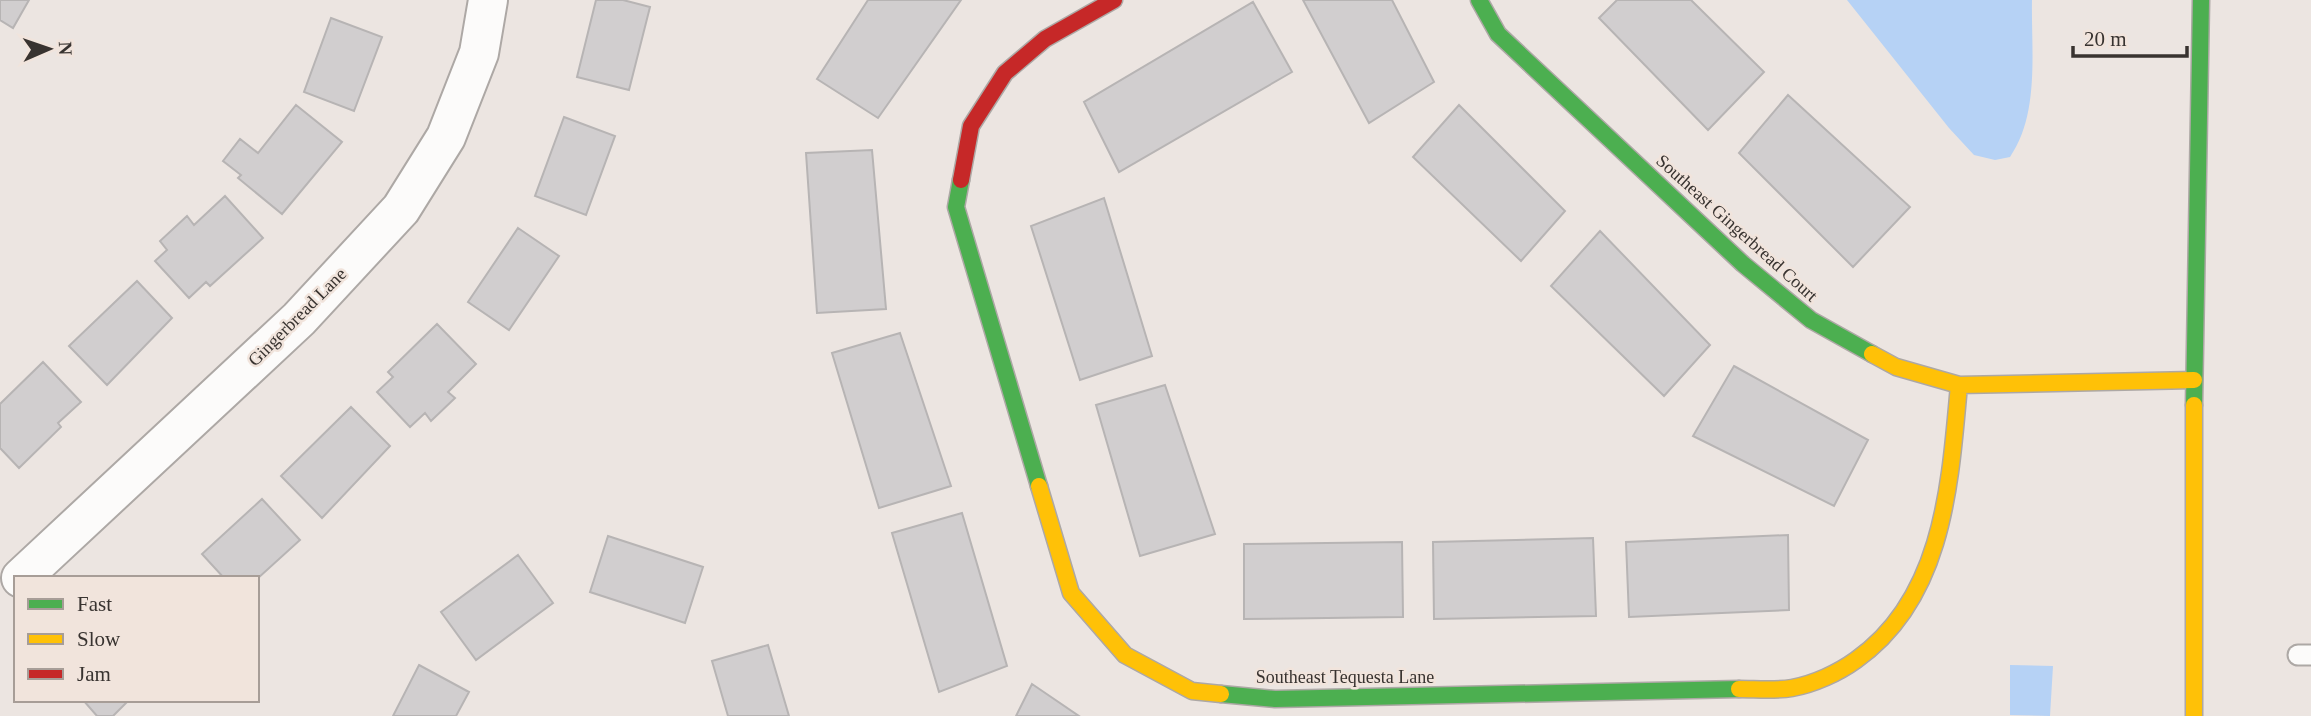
<svg xmlns="http://www.w3.org/2000/svg" width="2311" height="716" font-family="Georgia,serif">
<style>
.water{fill:#b6d2f5}
.building{fill:#d1cecf;stroke:#b7b4b4;stroke-width:2}
.lines{fill:none;stroke-linecap:round;stroke-linejoin:round}
.lane-casing{stroke:#ada8a5;stroke-width:23}
.street-casing{stroke:#ada8a5;stroke-width:42}
.fast-casing{stroke:#ada8a5;stroke-width:19}
.slow-casing{stroke:#ada8a5;stroke-width:19}
.jam-casing{stroke:#ada8a5;stroke-width:19}
.lane{stroke:#fcfbfa;stroke-width:19}
.street{stroke:#fcfbfa;stroke-width:38}
.fast{stroke:#4caf50;stroke-width:16}
.slow{stroke:#ffc107;stroke-width:16}
.jam{stroke:#c62828;stroke-width:16}
.labels{text-anchor:middle;stroke-width:5;stroke-linejoin:round;paint-order:stroke}
.street-label{font-size:18px;fill:#383330;stroke:#f1e4dc}
</style>
<rect width="100%" height="100%" fill="#ece5e1"/>
<!-- water -->
<path class="water" d="M1847,0H2032C2031,50 2040,114 2010,157L1995,160L1974,155L1949,128Z
M2010,665L2053,666L2050,716L2010,715Z"/>
<!-- building -->
<path class="building" d="M0,0H29L13,28L0,20Z
M596,0H623L650,7L629,90L577,77Z
M868,0H961L878,118L817,79Z
M1303,0H1392L1434,82L1369,123Z
M1617,0H1691L1764,72L1708,130L1599,18Z
M1253,2L1292,72L1119,172L1084,102Z
M331,18L382,37L354,111L304,92Z
M1788,95L1910,207L1853,267L1739,153Z
M296,105L342,142L282,214L238,178L241,175L223,161L240,139L258,153Z
M1459,105L1565,211L1521,261L1413,157Z
M564,117L615,136L586,215L535,196Z
M872,150L886,309L817,313L806,153Z
M225,196L263,238L210,286L206,282L189,298L155,261L167,250L160,241L187,216L194,225Z
M1104,198L1152,356L1080,380L1031,226Z
M518,228L559,256L509,330L468,302Z
M1600,231L1710,345L1664,396L1551,286Z
M137,281L172,318L107,385L69,346Z
M437,324L476,364L448,392L455,398L431,421L425,413L410,427L377,392L393,377L388,372Z
M900,333L951,486L879,508L832,353Z
M43,362L81,402L58,423L61,427L19,468L0,448V404Z
M1734,366L1868,440L1834,506L1693,436Z
M1165,385L1215,534L1140,556L1096,405Z
M351,407L390,446L322,518L281,476Z
M262,499L300,540L257,579L224,578L202,554Z
M962,513L1007,666L939,692L892,533Z
M1788,535L1789,610L1629,617L1626,542Z
M608,536L703,567L685,623L590,592Z
M1593,538L1596,616L1434,619L1433,542Z
M1402,542L1403,617L1244,619V544Z
M518,555L553,603L476,660L441,612Z
M768,645L789,716H728L712,661Z
M419,665L469,692L456,716H393Z
M1032,684L1079,716H1016Z
M83,700H129L113,716H97Z"/>
<g class="lines">
<defs>
<path id="lane" d="M2298,655H2311"/>
<path id="street" d="M21,578L299,319L401,209L446,137L479,53L488,0"/>
<path id="fast" d="M1479,0L1498,34L1743,264L1811,320L1872,354
M961,180L956,207L1039,486
M2194,405L2201,0
M1221,694L1275,699L1739,689"/>
<path id="slow" d="M1872,354L1896,367L1959,385L2194,380
M2194,405V716
M1039,486L1071,593L1125,655L1192,691L1221,694
M1739,689C1756,689 1775,691 1792,688C1814,684 1838,673 1856,660C1944,598 1950,484 1959,385"/>
<path id="jam" d="M961,180L971,126L1005,73L1045,39L1114,0"/>
</defs>
<!-- lane casing -->
<use href="#lane" class="lane-casing"/>
<!-- street casing -->
<use href="#street" class="street-casing"/>
<!-- fast casing -->
<use href="#fast" class="fast-casing"/>
<!-- slow casing -->
<use href="#slow" class="slow-casing"/>
<!-- jam casing -->
<use href="#jam" class="jam-casing"/>
<!-- lane -->
<use href="#lane" class="lane"/>
<!-- street -->
<use href="#street" class="street"/>
<!-- fast -->
<use href="#fast" class="fast"/>
<!-- slow -->
<use href="#slow" class="slow"/>
<!-- jam -->
<use href="#jam" class="jam"/>
</g>
<g class="labels">
<!-- street labels -->
<g class="street-label">
<text transform="translate(1737 228) rotate(42)" y="6">Southeast Gingerbread Court</text>
<text transform="translate(297 317) rotate(-45)" y="6">Gingerbread Lane</text>
<text x="1345" y="683">Southeast Tequesta Lane</text>
</g>
</g>
<!-- legend -->
<rect x="14" y="576" width="245" height="126" fill="#f1e4dc" stroke="#a79d97" stroke-width="2"/>
<rect x="28" y="599" width="35" height="10" fill="#4caf50" stroke="#a79d97" stroke-width="2"/>
<text x="77" y="611" font-size="21" fill="#383330">Fast</text>
<rect x="28" y="634" width="35" height="10" fill="#ffc107" stroke="#a79d97" stroke-width="2"/>
<text x="77" y="646" font-size="21" fill="#383330">Slow</text>
<rect x="28" y="669" width="35" height="10" fill="#c62828" stroke="#a79d97" stroke-width="2"/>
<text x="77" y="681" font-size="21" fill="#383330">Jam</text>
<!-- north arrow -->
<g transform="translate(49 49) rotate(88)" stroke="#f1e4dc" stroke-width="5" paint-order="stroke">
<path d="M0-5L12 26L0 18L-12 26Z" fill="#383330"/>
<text y="-10" font-size="19" font-weight="bold" text-anchor="middle" fill="#383330">N</text>
</g>
<!-- scale -->
<path d="M2073 46v10h114v-10" fill="none" stroke="#383330" stroke-width="3.5"/>
<text x="2084" y="46" font-size="21" fill="#383330" stroke="#f1e4dc" stroke-width="5" paint-order="stroke">20 m</text>
</svg>
